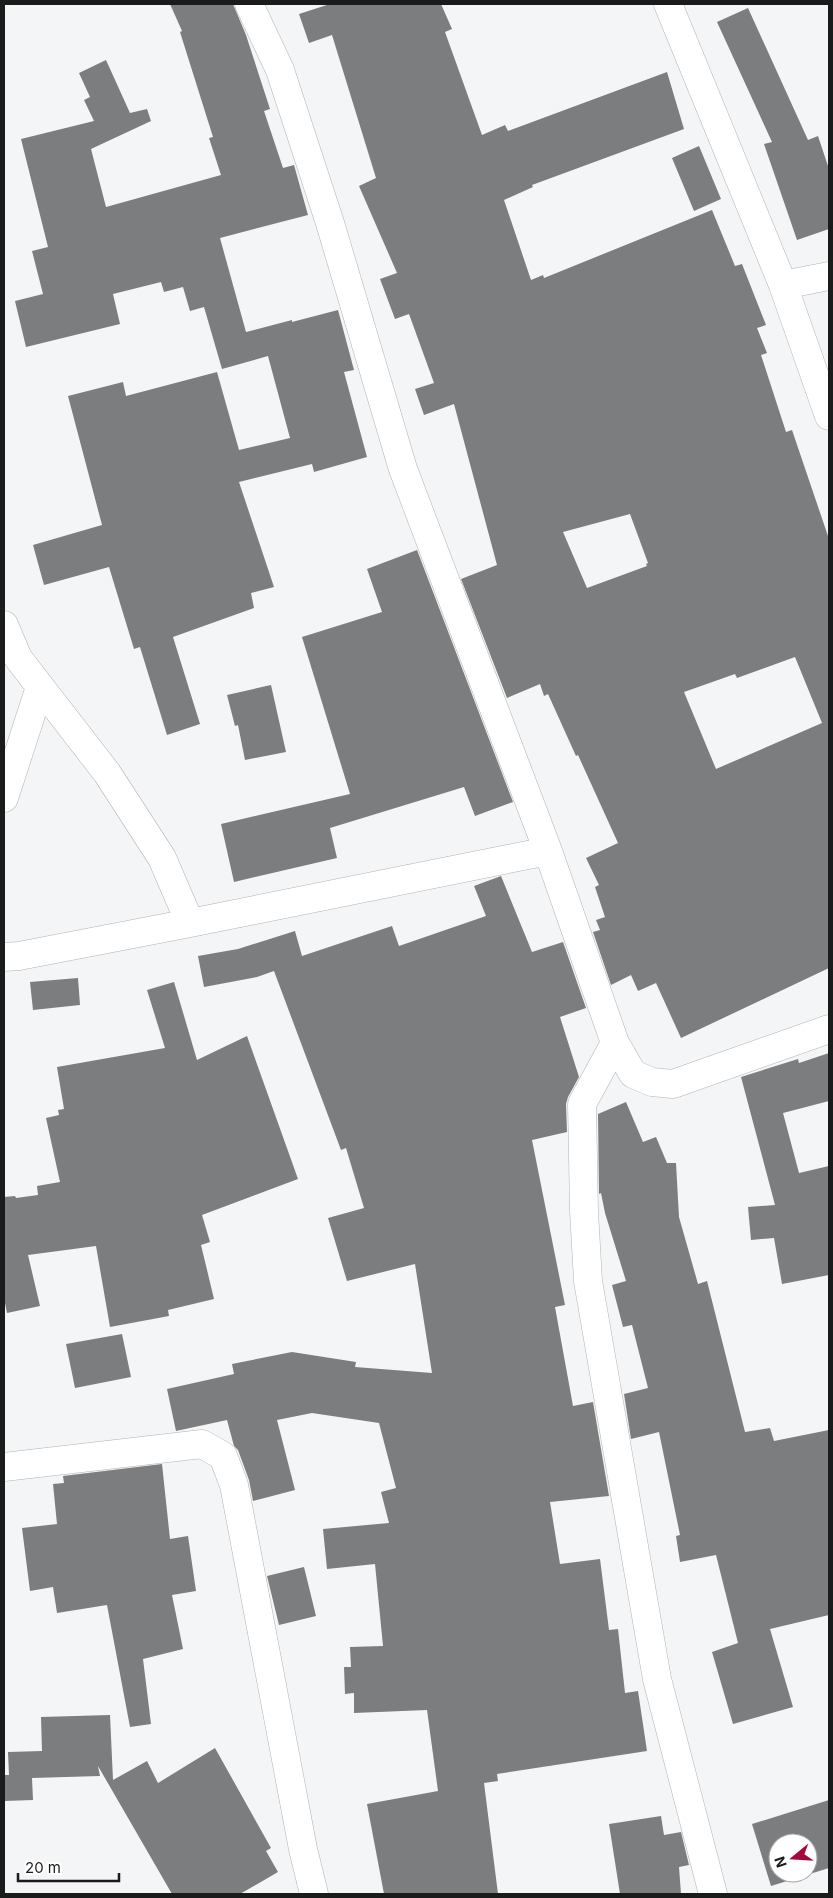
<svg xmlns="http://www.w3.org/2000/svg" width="833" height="1898" font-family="Inter,sans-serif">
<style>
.building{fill:#7b7d7e;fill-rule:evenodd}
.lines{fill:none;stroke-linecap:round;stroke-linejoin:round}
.street-casing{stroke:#b1b2b4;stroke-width:29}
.street{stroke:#fff;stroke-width:28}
</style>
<rect width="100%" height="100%" fill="#f4f5f7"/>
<!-- building -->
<path class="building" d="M170,4H233L246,35L270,109L264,111L283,168L294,165L308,215L220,238L246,332L292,320V322L338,310L354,370L344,372L367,457L314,472L312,464L239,482L274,587L251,593L254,608L173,637L200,724L167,735L140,647L134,649L109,567L44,585L33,545L102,525L68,396L123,382L126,396L217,372L239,450L290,438L268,356L222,369L204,307L190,311L183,287L164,292L161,282L113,294L120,324L26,347L15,301L43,294L32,251L48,247L21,139L94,121L84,100L90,97L79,73L106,60L130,113L147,109L151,121L91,149L106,207L221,175L209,138L213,137L180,32L182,31Z
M330,4H441L452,29L445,32L482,135L505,125L508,131L667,72L684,129L532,185L533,187L504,200L531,280L543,275L544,278L712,210L735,266L742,264L766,325L757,328L767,353L761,355L786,432L792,430L829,539V968L681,1038L656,983L638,991L631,975L611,985L593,932L600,930L596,920L605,917L595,887L599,885L586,858L618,843L578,755L576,756L548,694L544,696L540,684L507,698L461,579L497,565L454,404L424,415L415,389L434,383L409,314L395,319L380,279L397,273L359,186L376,178L332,35L309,43L299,14ZM630,514L648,563L646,564L647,566L587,588L563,532ZM795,657L822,723L716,769L684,692L735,674L737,678Z
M748,8L808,140L818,136L829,169V229L797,240L764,144L772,142L717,22Z
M699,146L721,199L694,211L672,158Z
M417,550L513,802L475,816L464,787L330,828L337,858L234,882L221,824L350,794L302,637L382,612L367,569Z
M271,685L286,752L245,760L238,725L235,726L227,695Z
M501,876L532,952L563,942L586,1008L560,1017L579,1077L568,1097L566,1104L567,1132L532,1140L565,1305L555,1307L573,1406L593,1402L609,1496L550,1502L560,1564L600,1559L609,1630L618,1629L625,1693L638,1691L647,1751L497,1774L498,1781L484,1783L498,1894H384L367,1804L438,1791L427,1710L354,1713V1693L345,1694L344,1667H351L350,1647L383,1646L375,1564L327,1569L323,1529L389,1523L381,1492L396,1488L379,1423L312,1413L277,1420L295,1490L253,1501L249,1480L238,1450L234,1446L227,1420L176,1431L167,1389L234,1374L232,1364L292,1352L356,1362L355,1367L432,1373L415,1264L347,1281L328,1218L364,1208L346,1148L341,1150L274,971L257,977L204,987L198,956L238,949L295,931L302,956L392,926L399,946L486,916L474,886Z
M78,978L80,1005L33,1010L30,982Z
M174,982L197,1060L247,1036L298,1179L202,1215L210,1242L201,1245L214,1299L168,1310L169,1316L110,1327L96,1246L28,1255L40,1306L7,1313L4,1298V1197L15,1196L16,1198L38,1195L37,1186L60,1182L46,1118L59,1115L58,1110L64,1109L57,1067L165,1048L147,990Z
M829,1053V1101L783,1113L799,1173L829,1166V1275L782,1284L774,1238L751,1240L748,1207L775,1205L741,1077L798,1059L799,1063Z
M626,1102L643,1142L656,1137L667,1163H676L679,1217L698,1284L707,1281L745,1432L770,1428L774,1441L829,1430V1615L770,1629L793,1707L733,1724L712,1652L738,1643L716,1555L680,1562L676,1536L680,1535L659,1432L631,1439L624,1394L648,1388L632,1325L623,1327L612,1285L626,1281L605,1213L601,1193L599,1194L598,1114Z
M122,1334L131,1377L75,1388L66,1344Z
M162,1464L170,1539L188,1536L196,1591L172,1595L183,1649L143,1659L151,1724L130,1727L107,1605L57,1613L53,1587L30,1591L22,1528L57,1524L53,1484L64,1483L63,1476Z
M304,1567L316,1616L279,1625L267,1576Z
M110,1715L113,1780L147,1761L158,1783L215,1748L271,1848L266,1851L278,1872L240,1894H172L98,1766L100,1776L32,1778L33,1800L4,1801V1775H9L8,1752L42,1751L41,1717Z
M829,1800V1868L771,1886L752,1824ZM778,1843H808V1873H778Z
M661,1816L664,1835L681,1832L689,1865L679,1867L681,1894H620L609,1824Z"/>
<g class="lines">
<defs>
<path id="street" d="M249,4L280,70L330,223L403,469L548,851L615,1043L633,1074L652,1082L673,1084L829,1029
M668,4L783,285L829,416
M783,285L829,276
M4,625L18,658L107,773L162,858L190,923
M4,798L40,687
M4,957L19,956L190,923L548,851
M615,1043L582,1104L584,1211L588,1281L657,1679L713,1894
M4,1467L202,1444L223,1456L234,1485L303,1849L314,1894"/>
</defs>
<!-- street casing -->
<use href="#street" class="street-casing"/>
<!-- street -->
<use href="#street" class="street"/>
</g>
<!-- border -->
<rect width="833" height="1898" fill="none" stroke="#1a1b1b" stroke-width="10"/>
<!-- north arrow -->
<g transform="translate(793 1858) rotate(252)"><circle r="24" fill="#ffffff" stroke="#a3a4a4"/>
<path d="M0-4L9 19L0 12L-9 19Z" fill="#a4093a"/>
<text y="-8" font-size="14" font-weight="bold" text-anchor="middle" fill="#1a1b1b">N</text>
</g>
<!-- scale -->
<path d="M18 1873v8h101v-8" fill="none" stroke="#1a1b1b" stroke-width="2.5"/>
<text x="25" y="1873" font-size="15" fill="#1a1b1b" stroke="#ffffff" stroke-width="4" paint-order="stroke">20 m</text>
</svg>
